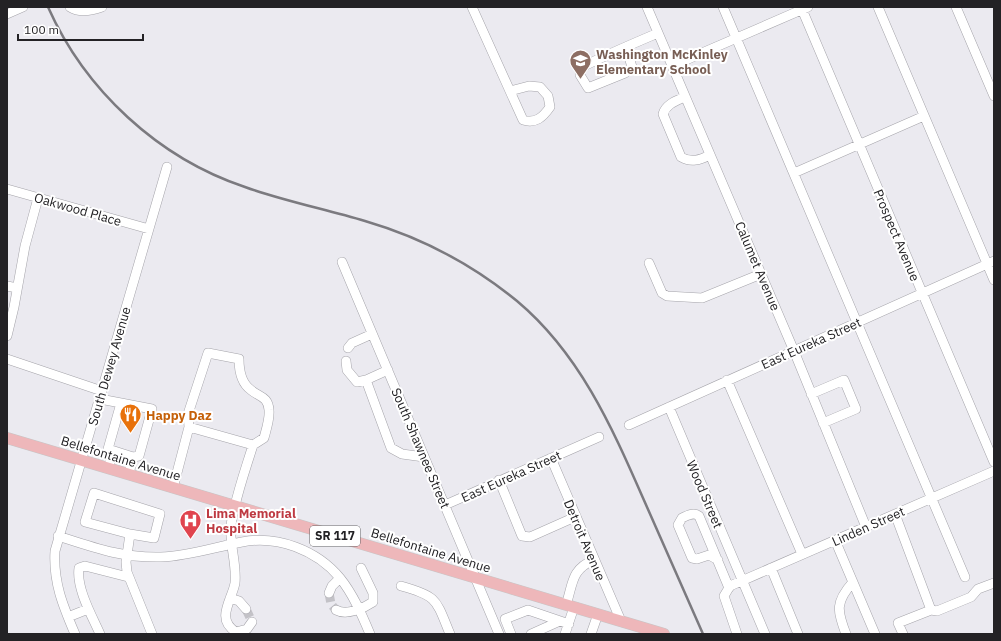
<svg xmlns="http://www.w3.org/2000/svg" width="1001" height="641" font-family="'IBM Plex Sans',sans-serif">
<style>
.lines{fill:none;stroke-linecap:round;stroke-linejoin:round}
.minor-tunnel{stroke:#c3c2c7;stroke-width:9;stroke-dasharray:9 4.5;stroke-linecap:butt}
.minor-casing{stroke:#a5a4aa;stroke-width:10}
.major-casing{stroke:#c6c6c6;stroke-width:12}
.minor{stroke:#fff;stroke-width:9}
.major{stroke:#eeb7ba;stroke-width:11}
.rail{stroke:#7b7a7f;stroke-width:2.5}
.labels{text-anchor:middle;stroke-width:4;stroke-linejoin:round;paint-order:stroke}
.shield{fill:#fff;stroke:#656466;stroke-width:1}
.shield-label{font-size:12px;font-weight:bold;fill:#232225}
.education-label{font-size:13px;font-weight:bold;fill:#785e54;stroke:#fff;text-anchor:start}
.street-label{font-size:13px;fill:#232225;stroke:#fff}
.food-label{font-size:13px;font-weight:bold;fill:#c56008;stroke:#fff;text-anchor:start}
.health-label{font-size:13px;font-weight:bold;fill:#be3a42;stroke:#fff;text-anchor:start}
</style>
<rect width="100%" height="100%" fill="#ebeaf0"/>
<g class="lines">
<!-- minor-tunnel -->
<path class="minor-tunnel" d="M329,593L331,604L336,610
M246,609L252,622"/>
<defs>
<path id="minor" d="M70,7C79,13 91,11 102,7
M472,7L523,120C536,124 543,117 550,107L548,96L540,87L529,86L510,91
M647,7L794,351L866,527
M723,7L965,577
M801,7L994,462
M878,7L994,280
M956,7L994,96
M7,14L23,7
M626,47L632,67L625,73L588,88L580,75V68C606,55 632,44 658,33
M672,66L808,7
M685,97C676,101 666,104 663,114L681,157C691,163 700,160 710,155
M794,173L924,116
M7,189L149,229
M342,262L499,634
M649,263L662,293L667,296L702,298L761,274
M7,286L17,288
M7,336L14,307L25,246L38,198
M348,348L352,343L372,334
M7,359L102,391
M346,361L347,370L357,382L366,380
M388,370L366,380L391,448L402,454L424,457
M727,380L802,554
M811,394L844,380L856,409L823,423
M100,399L121,403
M669,407L765,634
M629,425L994,261
M189,427L188,414L208,353L239,359C239,370 241,383 251,390C259,397 268,396 269,410C270,419 266,430 264,438L253,445
M551,458L621,621
M108,468L114,451
M129,474L133,457L139,456L152,409L121,403L108,449L133,457
M499,480L522,536L530,537L575,517
M173,488L189,427L253,445C245,471 235,498 231,525C229,544 237,563 235,583C232,600 215,619 236,632L247,629L252,622
M445,505L599,437
M895,514L931,610L898,623L903,634
M130,534L85,522L94,493L160,514L154,538L130,534L126,562L127,572L152,634
M58,536C95,548 122,558 161,557C189,556 215,547 242,542C277,535 317,550 340,578C353,594 362,615 370,634
M835,540L875,634
M718,560L709,555L697,559L692,558L678,525L682,518C688,515 694,512 699,516L729,588
M771,568L798,634
M401,586C438,596 436,600 450,634
M329,593L332,586L340,578
M230,598L239,601L246,609
M566,605C573,584 571,569 594,560
M336,610C347,616 364,608 373,602V593L361,568
M931,610L937,611L971,597L978,589L994,583
M68,617L88,609
M75,634C63,606 53,582 55,551L167,167
M100,634C92,616 76,588 79,568L85,566L128,577
M511,634L505,619L528,610L569,624
M531,634L560,621
M565,634L574,607
M591,634L598,614
M737,634L724,596L730,586L994,471
M846,634C837,611 835,602 853,582"/>
<path id="major" d="M7,438L664,634"/>
</defs>
<!-- minor casing -->
<use href="#minor" class="minor-casing"/>
<!-- major casing -->
<use href="#major" class="major-casing"/>
<!-- minor -->
<use href="#minor" class="minor"/>
<!-- major -->
<use href="#major" class="major"/>
<!-- rail -->
<path class="rail" d="M48,7C85,90 158,158 245,187C284,201 325,209 365,221C420,237 473,265 517,301C579,353 611,425 643,498C663,543 683,589 703,634"/>
</g>
<!-- icons -->
<defs>
<symbol id="school-pin" viewBox="-11 -11 22 30"><path d="M0 17L-7.5 6A9.5 9.5 0 1 1 7.5 6Z" fill="#8d6e63" stroke="#fff"/><path d="M0-5L7-2L0 1L-7-2ZM-4 1L0 2.5L4 1V4Q0 6-4 4Z" fill="#fff"/></symbol>
<symbol id="restaurant-pin" viewBox="-11 -11 22 30"><path d="M0 17L-7.5 6A9.5 9.5 0 1 1 7.5 6Z" fill="#e8710a" stroke="#fff"/><path d="M-5-6h1v4h1v-4h1v4h1v-4h1v5L-1.5 .5V6h-2V.5L-5-1ZM5-6V6H3V1.5H1.5Q1.5-4 5-6Z" fill="#fff"/></symbol>
<symbol id="hospital-pin" viewBox="-11 -11 22 30"><path d="M0 17L-7.5 6A9.5 9.5 0 1 1 7.5 6Z" fill="#e0444e" stroke="#fff"/><path d="M-5-5h3v3.5h4V-5h3V5h-3V1.5h-4V5h-3Z" fill="#fff"/></symbol>
</defs>
<g fill-rule="evenodd">
<use href="#school-pin" x="568" y="48" width="25" height="34"/>
<use href="#restaurant-pin" x="118" y="402" width="25" height="34"/>
<use href="#hospital-pin" x="178" y="508" width="25" height="34"/>
</g>
<g class="labels">
<!-- shield labels -->
<rect class="shield" x="310" y="526" width="50" height="20" rx="3"/>
<g class="shield-label">
<text x="335" y="540">SR 117</text>
</g>
<!-- education labels -->
<g class="education-label">
<text x="596" y="59">Washington McKinley<tspan x="596" dy="15">Elementary School</tspan></text>
</g>
<!-- street labels -->
<g class="street-label">
<text transform="translate(78 209) rotate(16)" y="5">Oakwood Place</text>
<text transform="translate(897 235) rotate(67)" y="5">Prospect Avenue</text>
<text transform="translate(758 266) rotate(67)" y="5">Calumet Avenue</text>
<text transform="translate(811 343) rotate(-24)" y="5">East Eureka Street</text>
<text transform="translate(109 366) rotate(-74)" y="5">South Dewey Avenue</text>
<text transform="translate(421 448) rotate(67)" y="5">South Shawnee Street</text>
<text transform="translate(121 458) rotate(17)" y="5">Bellefontaine Avenue</text>
<text transform="translate(511 476) rotate(-24)" y="5">East Eureka Street</text>
<text transform="translate(705 494) rotate(67)" y="5">Wood Street</text>
<text transform="translate(868 526) rotate(-24)" y="5">Linden Street</text>
<text transform="translate(585 540) rotate(67)" y="5">Detroit Avenue</text>
<text transform="translate(431 550) rotate(17)" y="5">Bellefontaine Avenue</text>
</g>
<!-- food labels -->
<g class="food-label">
<text x="146" y="420">Happy Daz</text>
</g>
<!-- health labels -->
<g class="health-label">
<text x="206" y="518">Lima Memorial<tspan x="206" dy="15">Hospital</tspan></text>
</g>
</g>
<!-- border -->
<rect width="1001" height="641" fill="none" stroke="#232225" stroke-width="16"/>
<!-- scale -->
<path d="M18 34v6h125v-6" fill="none" stroke="#232225" stroke-width="2"/>
<text x="24" y="34" font-size="12" fill="#232225" stroke="#ffffff" stroke-width="3" paint-order="stroke">100 m</text>
</svg>
